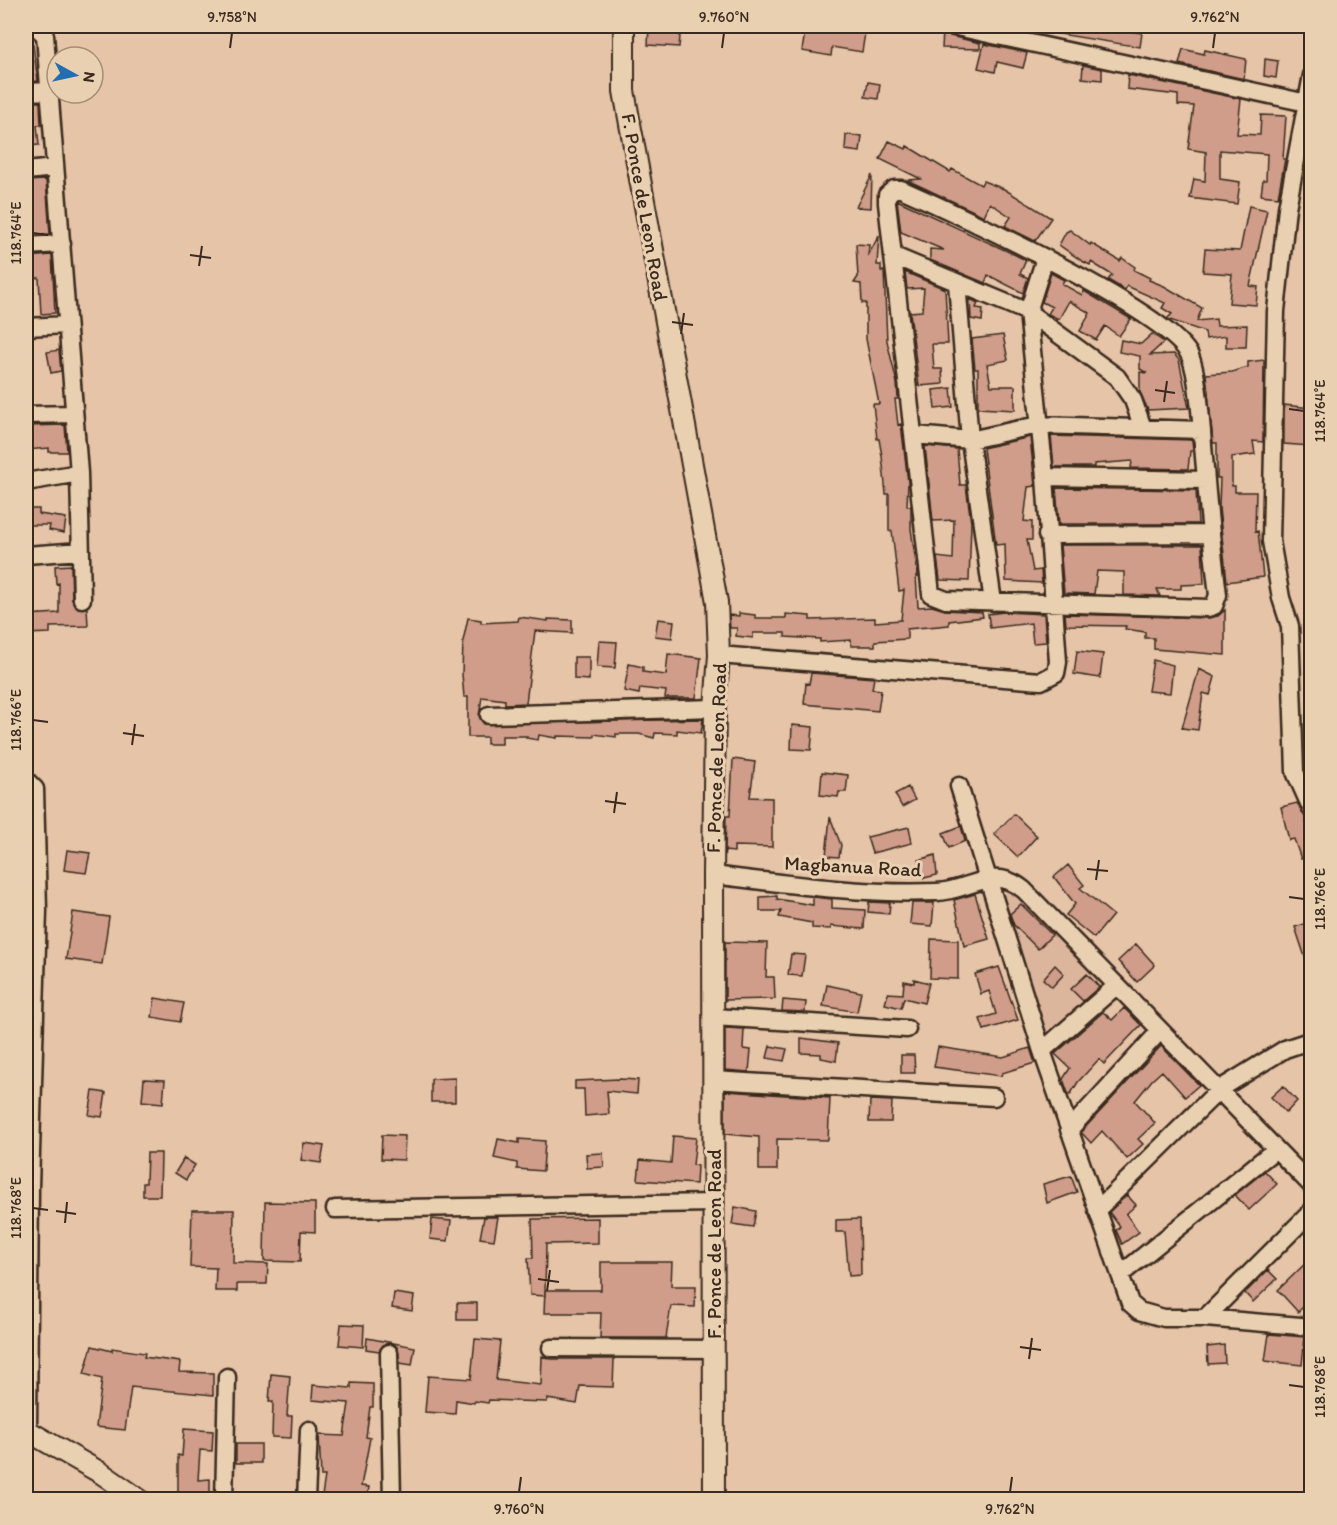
<svg xmlns="http://www.w3.org/2000/svg" width="1337" height="1525" font-family="Itim,sans-serif">
<style>
.built{fill:#dbb59c}
.building{fill:#cf9d89;stroke:#3b2a1e;stroke-width:1.5}
.lines{fill:none;stroke-linecap:round;stroke-linejoin:round}
.minor-casing{stroke:#3b2a1e;stroke-width:21}
.tertiary-casing{stroke:#3b2a1e;stroke-width:24}
.minor{stroke:#e9d0b1;stroke-width:16}
.tertiary{stroke:#e9d0b1;stroke-width:20}
.ticks{fill:none;stroke:#3b2a1e;stroke-width:2}
.labels{text-anchor:middle;stroke-width:6;stroke-linejoin:round;paint-order:stroke}
.street-label{font-size:20px;fill:#3b2a1e;stroke:#e9d0b1}
.neatline{fill:none;stroke:#3b2a1e;stroke-width:2}
.ticks-label{font-size:15px;text-anchor:middle;fill:#3b2a1e}
</style>
<rect width="100%" height="100%" fill="#e5c4a8"/>
<filter id="ink" filterUnits="userSpaceOnUse"><feTurbulence type="fractalNoise" baseFrequency=".0167" numOctaves="2"/><feDisplacementMap in="SourceGraphic" scale="12" xChannelSelector="R" yChannelSelector="G"/><feConvolveMatrix kernelMatrix="1 2 1 2 8 2 1 2 1" color-interpolation-filters="sRGB"/></filter>
<g filter="url(#ink)">
<!-- built -->
<path class="built" d="M1008,891L1020,895L1108,988L1049,1038L998,897Z"/>
<!-- building -->
<path class="building" d="M649,26H681L679,47L648,45Z
M806,26H866L862,52L832,47L831,56L802,51Z
M1054,26H1095L1142,33L1140,47L1053,33Z
M943,31L950,36L980,43V49L942,48Z
M32,38L38,81L26,82V39Z
M984,44L1027,53L1023,68L997,62L995,72L978,68Z
M1183,49L1204,54L1205,50L1246,59L1244,79L1179,64Z
M1265,59L1278,61L1276,78L1264,76Z
M1083,65L1102,69V80L1082,78Z
M1128,75L1241,99L1237,134L1260,135L1261,115L1286,116L1283,159H1285L1278,197L1261,195L1263,180H1266L1267,154L1220,150V179L1240,182L1237,204L1190,198L1194,179L1205,181L1206,152L1188,149L1194,106L1178,105V95L1127,89Z
M868,82L880,84L878,99L865,97Z
M26,102H40L41,125H37L39,145L26,146Z
M846,135L862,136L860,152L845,150Z
M889,141L906,149L907,146L950,172L952,169L981,185L983,181L1004,189L1051,218L1035,241L1005,226L1011,217L990,203L984,216L907,180L921,179L880,159Z
M872,175L871,208L856,207Z
M46,180L50,234L35,235L34,231L26,229V181Z
M897,200L1026,260L1020,274L1028,278L1023,293L988,275L985,283L930,260V249L944,250L901,232Z
M1249,206L1267,210L1250,286L1258,287L1256,305L1229,303L1232,274L1203,272L1205,249L1240,251Z
M1070,230L1090,245L1091,243L1120,261L1122,258L1135,267L1134,270L1150,278L1149,280L1164,286L1202,308L1197,321L1216,319L1217,326L1247,325L1246,347H1226V336L1206,339L1205,332L1167,319L1172,314L1162,308L1165,303L1127,286L1125,290L1108,280L1112,275L1091,262L1090,265L1082,261L1059,245L1066,232Z
M879,235L877,265H881V271H884L887,341L897,383L898,399H895L898,425L901,424L908,482L907,506H911V529L918,577L916,576L918,607L932,606L945,610L982,612L983,617L949,621V625L907,629V639L875,641V646H851V640L820,642V639L785,637V633H753V638L736,636L737,628H730L729,615L739,616V613L755,615V618H786V614L810,616V620L875,618V622L901,620L904,590L899,591L892,531H889V494H886L882,456L879,439H877L873,404H879L866,339V303H862L861,284L854,283L858,277L856,244L869,245L868,256Z
M52,255L55,313L41,314L39,278L26,277V257Z
M905,272L945,289L948,344H932L934,369H942L943,384L919,386L910,312L922,311L924,288L907,289Z
M1051,273L1064,280L1062,284L1082,295L1084,291L1131,319L1119,336L1105,326L1096,340L1080,331L1090,313L1069,301L1059,319L1048,314L1052,307L1042,302Z
M970,299L978,303L976,308L983,309L982,321L971,319Z
M1152,334L1164,342L1150,355L1174,354L1179,360L1189,408L1148,410L1140,392V372L1147,373L1140,369V356L1119,352L1121,340L1141,344Z
M1003,335L1008,360L987,364L991,386H1015V410L978,408V369H975L972,339Z
M59,350L61,371L51,373L47,352Z
M1264,360L1263,442L1253,441L1255,454L1232,457V486H1235V492H1256L1255,532L1258,531L1263,577L1227,582L1219,508L1220,478H1217V443H1213L1206,374L1232,372L1248,367V362Z
M951,388L953,407L935,409L933,390Z
M1284,405L1311,408V446L1284,444Z
M26,426L65,425L67,452H49V448L26,450Z
M1051,436L1192,440L1193,451H1190L1188,469L1131,468L1132,461L1094,464V467H1054Z
M1030,437L1035,486L1028,487L1024,521L1032,522V540H1027L1033,571L1041,570L1042,583L1006,581L1005,544L996,545L983,448Z
M925,446L957,449L960,485H966L971,523L969,581L940,580L937,557L953,559L954,520L933,521Z
M1056,488L1196,490L1198,524H1059Z
M26,509H39V514L66,518L64,533L49,530L50,525H26Z
M1060,545H1202L1204,584L1181,585V589H1157L1160,596L1124,595V572L1097,571L1094,594L1064,593Z
M71,565L72,600L78,608H87L88,626L50,627V633L26,634V615L59,613V583L56,584L55,566Z
M1225,610V655L1154,649V638H1145V632L1125,629L1126,626L1066,625L1065,614L1208,618L1218,616Z
M1004,612L1044,614L1046,642L1033,643L1031,623L990,628L988,614Z
M519,617L548,621V619L572,620V633L535,631L526,703L505,704V700L482,697L479,716L484,724L703,719L701,733L677,730V734L655,733L654,738L639,734H616V737L594,734V737L557,736V738L539,735L538,740L526,738L527,736H502V744H487V737H468V697H464L462,674L463,641L468,618L481,620V623L518,621Z
M658,619L674,621L672,638L655,636Z
M599,641L617,642L615,668L597,667Z
M1077,651L1103,654L1100,678L1074,674Z
M668,654L701,658L696,698H665L666,691L640,688L639,694L624,691L629,664L643,667V672L666,675Z
M574,657H589V680L574,679Z
M1153,660L1173,665L1170,693L1148,691Z
M1199,669L1215,677L1210,695L1203,693L1198,730L1182,728Z
M811,673L874,678L872,689L881,690L878,711L804,704L806,683L809,684Z
M792,725L813,727L811,750L791,749Z
M733,759L755,762L750,797L772,798V847L734,846V852L725,851L726,816H730Z
M822,772L848,775L846,792H839L838,797L820,795Z
M908,787L915,800L902,807L895,794Z
M1297,803L1305,817L1311,844V855L1301,859L1294,839L1289,840L1281,807Z
M1014,814L1037,836L1018,857L994,834Z
M830,817L841,845L839,857L826,856Z
M961,826L965,841L949,848L943,833Z
M909,827L912,843L872,853L867,837Z
M67,850L90,853L86,873L64,870Z
M935,855L937,875L924,878L919,860Z
M1068,865L1084,885L1080,888L1113,915L1094,938L1066,915L1075,904L1054,877Z
M975,894L989,939L964,946L954,900Z
M777,896V899L813,905V897L832,899V908L865,910L864,929L831,926V929L812,928V923L779,917L781,911H760V897Z
M869,902L890,903L889,914L868,912Z
M912,903H934L932,926L910,924Z
M1021,904L1052,935L1038,949L1014,925L1010,914Z
M73,912L109,917L102,964L66,959Z
M1311,922V969H1309L1295,927Z
M931,939L958,940V979L930,978Z
M725,942L767,943L766,977H774L775,999L725,1000Z
M1136,944L1155,965L1137,982L1118,961Z
M791,954L805,955L802,976L788,975Z
M1055,965L1064,974L1052,987L1043,979Z
M999,967L1018,1020L984,1030L980,1019L996,1014L989,991L981,994L975,974Z
M1087,974L1099,987L1083,1001L1071,989Z
M914,979L929,983L924,1003L904,998L901,1008L885,1004L888,993L903,994L904,981L914,983Z
M827,985L861,992L857,1012L823,1006Z
M155,998L184,1003L180,1022L152,1017Z
M783,1000L806,1002L805,1012L782,1011Z
M1124,1008L1141,1025L1104,1064L1099,1059L1078,1082L1070,1095L1068,1093L1063,1079L1070,1068L1055,1054L1103,1012L1112,1020Z
M725,1028L744,1029L743,1049L751,1050L749,1072L725,1070Z
M801,1038L838,1043L836,1061L821,1058V1054L801,1053Z
M770,1046L787,1049L784,1061L767,1058Z
M1161,1046L1199,1085L1185,1097L1162,1071L1152,1080L1135,1101L1155,1123L1138,1139L1143,1144L1127,1159L1102,1131L1091,1143L1081,1132Z
M938,1047L1003,1057L1030,1048L1035,1063L1002,1073L1001,1076L934,1067Z
M901,1055H914L915,1073H901Z
M455,1078V1102H431V1079Z
M144,1079L165,1080L163,1103L142,1101Z
M619,1079L638,1080L637,1094L607,1091L609,1114L585,1116L584,1089H575V1081Z
M1283,1086L1297,1101L1286,1113L1271,1097Z
M93,1091L106,1093L102,1117L89,1115Z
M725,1091L830,1098L828,1140L777,1139V1170H759V1137L725,1134Z
M870,1100L892,1101L891,1122H869Z
M382,1135L405,1136L404,1160L381,1159Z
M673,1136L696,1138L693,1165L697,1166L696,1184L638,1180L640,1160L671,1163Z
M498,1139L519,1143V1139L545,1141L543,1171L517,1169V1163L494,1158Z
M304,1143L324,1146L321,1163L301,1160Z
M147,1153H161L160,1196H143V1183H146Z
M603,1153L604,1167L587,1168L586,1154Z
M184,1158L195,1165L186,1180L175,1173Z
M1265,1171L1277,1184L1249,1210L1235,1195Z
M1071,1176L1077,1192L1047,1203L1043,1184Z
M1127,1195L1136,1205L1126,1214L1139,1232L1122,1244L1116,1230L1120,1227L1109,1212Z
M265,1202L315,1203V1232L301,1231L300,1262L264,1261Z
M735,1207L756,1211L753,1227L732,1224Z
M192,1210H234L233,1263L268,1264L267,1284H237V1291H215L216,1268L190,1267Z
M484,1217H498L494,1240L480,1238Z
M598,1218V1243L546,1244L545,1296L530,1295L528,1258H533L532,1219Z
M432,1219L451,1221L448,1241L430,1239Z
M860,1219L861,1275L849,1276L845,1232H836V1220Z
M1311,1258V1299L1298,1312L1278,1290Z
M601,1262H672L671,1286H696L695,1307L671,1306L666,1338H600L601,1313H544L545,1290H601Z
M1268,1270L1277,1279L1253,1302L1245,1293Z
M394,1293L414,1296L412,1311L392,1308Z
M457,1303H477V1320H457Z
M341,1324L364,1325L363,1347L339,1345Z
M1269,1334L1305,1337L1302,1365L1265,1361Z
M367,1338L415,1347L412,1365L400,1363L398,1348L394,1344H384L379,1351L366,1349Z
M475,1339L500,1341L496,1380L541,1385L542,1356L551,1359H614L613,1387L580,1386L577,1404L547,1399V1402L489,1400L488,1403L475,1401L474,1403L456,1400L455,1414L425,1412L428,1376L471,1379Z
M1224,1345L1225,1363L1208,1364L1207,1347Z
M92,1346L112,1351V1348L145,1353L144,1357L180,1362L179,1372L213,1373V1395L131,1387L125,1430L96,1427L102,1379L84,1374Z
M271,1374L290,1376L287,1416H292L291,1438L272,1437L273,1402H269Z
M351,1383L373,1384V1407H370L366,1437L370,1438L361,1486L369,1487L367,1500L322,1496L325,1476H321L319,1435L344,1436L349,1403L312,1400L313,1385L351,1388Z
M184,1429L213,1431L212,1451L200,1450L198,1480L210,1479V1495L178,1496V1455L182,1456Z
M236,1444H261V1463H236Z"/>
<g class="lines">
<defs>
<path id="minor" d="M952,26L1307,103
M26,27H36L45,35L79,473L82,599
M1312,75L1287,208L1276,311L1271,541L1281,598L1290,626L1295,772L1312,810
M26,92L50,91
M26,171L55,168
M894,189H901C953,212 1171,312 1190,356C1200,380 1202,440 1205,468C1208,511 1213,553 1218,595L1214,606L1208,608L946,600L931,594L887,203V195Z
M26,246L62,244
M894,256L1028,312L1117,377L1133,400L1143,428
M957,283L970,440L993,602
M26,327L67,325
M26,415L74,414
M915,435L970,440L1038,425L1202,430
M1045,477L1205,480
M26,482L79,473
M1047,535L1211,534
M26,555L81,551
M719,655L1041,681L1056,673L1058,662L1045,477L1028,312L1045,258
M489,715L715,708
M26,780L35,789L38,910L30,1187L28,1431
M959,786L1042,1051L1130,1303L1139,1311L1164,1318H1205L1312,1327
M713,875C787,884 863,895 937,892C970,891 993,864 1024,890L1312,1186
M713,1017L907,1029
M1042,1051L1116,986
M713,1080L994,1097
M1069,1130L1160,1031
M335,1209L715,1203
M1097,1210L1220,1089L1285,1049L1312,1040
M1120,1275L1276,1149
M1205,1318L1312,1211
M551,1348L714,1349
M389,1353L392,1500
M224,1500L227,1377
M306,1500L309,1430"/>
<path id="tertiary" d="M624,26V91L717,602L719,655L715,708L713,875L714,1500
M26,1430L101,1473L140,1500"/>
</defs>
<!-- minor casing -->
<use href="#minor" class="minor-casing"/>
<!-- tertiary casing -->
<use href="#tertiary" class="tertiary-casing"/>
<!-- minor -->
<use href="#minor" class="minor"/>
<!-- tertiary -->
<use href="#tertiary" class="tertiary"/>
</g>
</g>
<!-- ticks -->
<path class="ticks" d="M230,48L232,33M722,48L724,33M1213,48L1215,33M33,233L48,235M190,255L211,258M199,266L202,246M672,322L693,325M681,334L684,313M1155,390L1175,393M1164,402L1167,381M1289,409L1304,411M33,720L48,722M123,733L144,736M132,745L135,724M605,801L626,804M614,813L617,792M1087,869L1108,871M1096,880L1099,860M1289,897L1304,899M33,1208L48,1210M56,1211L76,1214M65,1223L67,1202M538,1279L559,1282M547,1291L550,1270M1020,1347L1041,1350M1029,1359L1032,1338M1289,1385L1304,1387M519,1492L521,1477M1010,1492L1012,1477"/>
<g class="labels">
<!-- street labels -->
<g class="street-label">
<text transform="translate(645 207) rotate(80)" y="7">F. Ponce de Leon Road</text>
<text transform="translate(716 758) rotate(-88)" y="7">F. Ponce de Leon Road</text>
<text transform="translate(853 866) rotate(3)" y="7">Magbanua Road</text>
<text transform="translate(714 1244) rotate(-90)" y="7">F. Ponce de Leon Road</text>
</g>
</g>
<!-- margin -->
<rect width="1337" height="1525" fill="none" stroke="#e9d0b1" stroke-width="66"/>
<!-- north arrow -->
<g transform="translate(75 75) rotate(98)"><circle r="28" fill="#e9d0b1" stroke="#a38e76" stroke-width="1.5"/>
<path d="M0-4.5L10 22L0 15L-10 22Z" fill="#1f6fb2"/>
<text y="-9" font-size="16" font-weight="bold" text-anchor="middle" fill="#3b2a1e">N</text>
</g>
<rect x="33" y="33" width="1271" height="1459" class="neatline"/>
<g class="ticks-label">
<text x="232" y="22">9.758°N</text>
<text x="724" y="22">9.760°N</text>
<text x="1215" y="22">9.762°N</text>
<text transform="translate(16 233) rotate(-90)" y="5">118.764°E</text>
<text transform="translate(1320 411) rotate(-90)" y="5">118.764°E</text>
<text transform="translate(16 720) rotate(-90)" y="5">118.766°E</text>
<text transform="translate(1320 899) rotate(-90)" y="5">118.766°E</text>
<text transform="translate(16 1208) rotate(-90)" y="5">118.768°E</text>
<text transform="translate(1320 1387) rotate(-90)" y="5">118.768°E</text>
<text x="519" y="1514">9.760°N</text>
<text x="1010" y="1514">9.762°N</text>
</g>
</svg>
